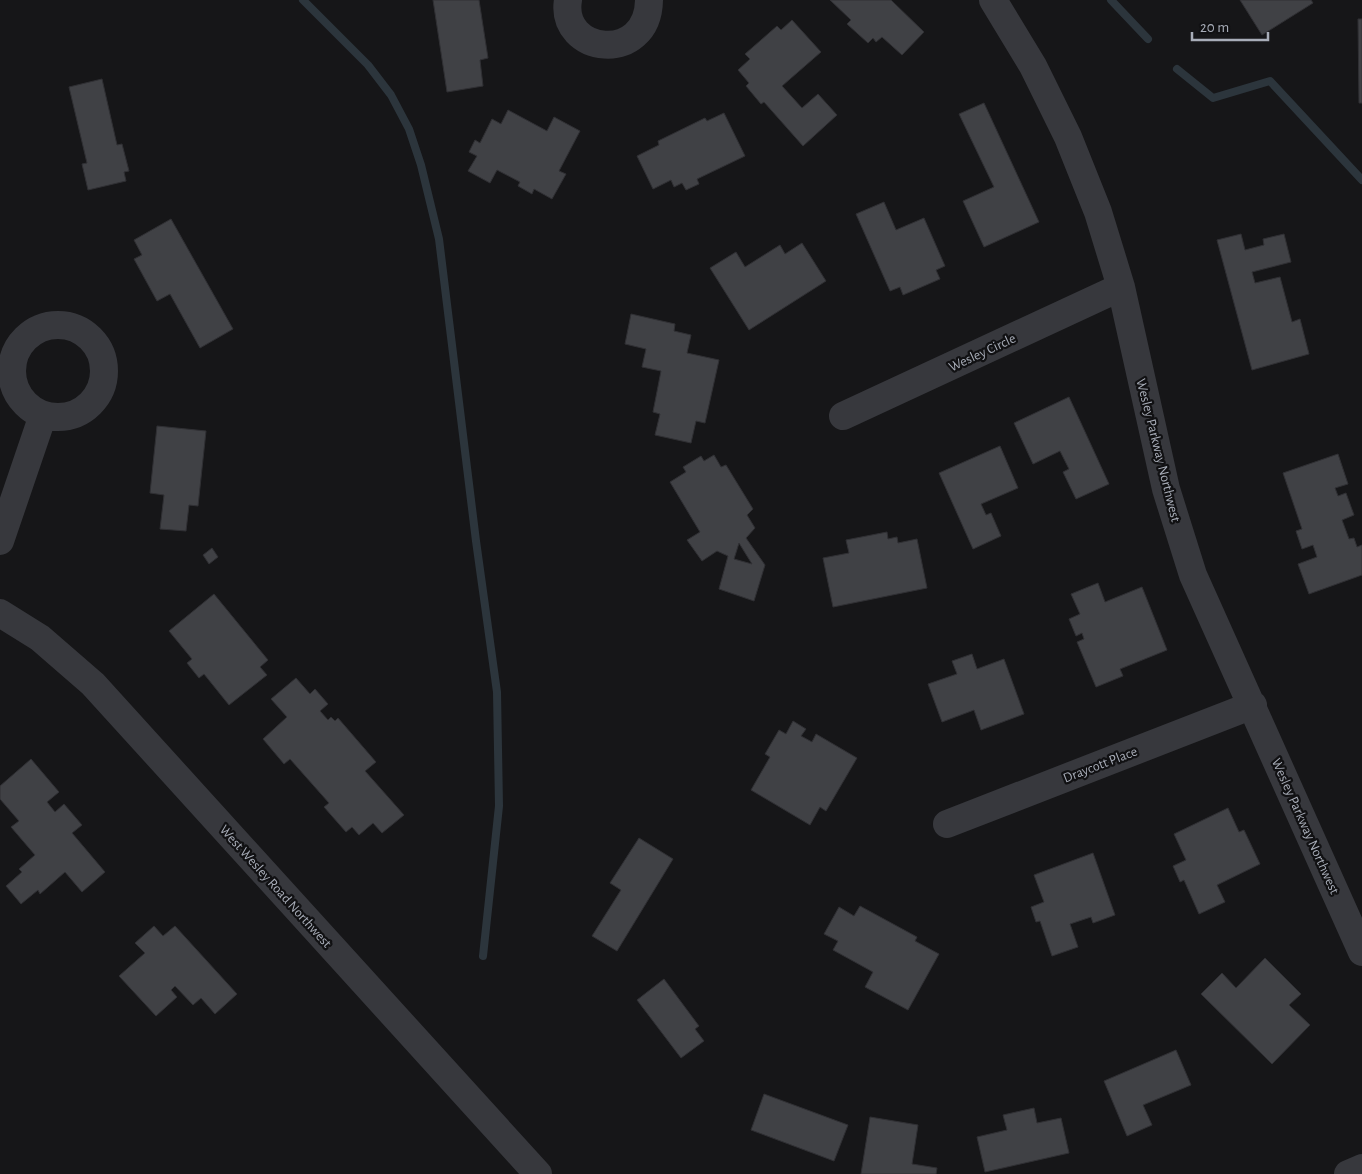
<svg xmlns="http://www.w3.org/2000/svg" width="1362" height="1174" font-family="'Alegreya Sans',sans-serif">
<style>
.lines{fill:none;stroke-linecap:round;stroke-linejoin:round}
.stream{stroke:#2c353c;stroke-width:8}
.building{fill:#404145;stroke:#303034;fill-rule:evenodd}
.minor{stroke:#37383d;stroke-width:28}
.labels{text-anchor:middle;stroke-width:4.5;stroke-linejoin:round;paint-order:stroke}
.street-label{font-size:14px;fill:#a8adb8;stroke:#111113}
</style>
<rect width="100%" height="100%" fill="#161618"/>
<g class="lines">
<!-- stream -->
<path class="stream" d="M303,0L368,65L391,95L409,129L421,165L439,239L476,541L497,692L499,806L483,956
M1111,0L1148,39
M1177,69L1213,98L1270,81L1362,180"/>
</g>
<!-- building -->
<path class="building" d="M433,0H479L488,58L480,60L483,86L447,92Z
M830,0H891L924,32L902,55L882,37L876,42L873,38L868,43L847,24L851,20Z
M1240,0H1311L1313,3L1262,35Z
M1358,19H1362V103H1359Z
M792,20L821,52L782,86L802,108L818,94L837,115L803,146L764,102L761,104L746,86L749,83L738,70L750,59L745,54L777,26L781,30Z
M102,79L117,145L122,144L129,171L124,172L126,181L88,190L82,164L87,163L69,87Z
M984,103L1039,222L984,247L963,201L994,187L959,114Z
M508,110L547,131L554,117L580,131L559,171L566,174L552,199L534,189L532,194L518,186L520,182L497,170L490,183L468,171L477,156L469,152L475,140L480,143L492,119L501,124Z
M724,113L745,156L697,179L699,184L686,190L682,183L674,187L671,180L653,189L637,156L659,145L658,141L705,118L707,121Z
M884,202L896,230L924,218L945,266L936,270L940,279L903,295L900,287L890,291L856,214Z
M171,219L233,329L200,348L170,294L157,301L134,259L142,255L134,240Z
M1241,234L1245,250L1264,245L1263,239L1284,234L1291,262L1252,272L1255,283L1280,277L1292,322L1300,319L1309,354L1252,370L1217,240Z
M802,243L826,281L749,330L710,268L736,252L745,267L780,245L785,254Z
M631,314L675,324L674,331L691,335L687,353L719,360L705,423L696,421L691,443L655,435L660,414L653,412L661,371L642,367L646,349L625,344Z
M1069,397L1109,484L1076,499L1063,472L1069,469L1060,451L1033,464L1014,423Z
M157,426L206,431L198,506L189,505L186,531L160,529L164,495L150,493Z
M1000,446L1018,488L981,504L986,515L991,513L1001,536L973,549L939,473Z
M1338,454L1348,484L1335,488L1338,496L1346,493L1354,515L1342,520L1349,539L1354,538L1357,547L1362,545V575L1309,594L1298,564L1317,557L1313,545L1302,549L1296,531L1302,529L1283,473Z
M714,455L721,467L726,465L753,509L747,515L755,528L746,538L765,565L754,601L719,589L728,556L717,551L702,561L687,540L700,532L670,482L686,472L683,467L701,456L704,461ZM739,543L752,564L734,559Z
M887,532L888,539L897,537L898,543L917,539L927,588L833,607L823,558L849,553L846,540Z
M212,548L218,557L209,564L203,555Z
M1098,583L1105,602L1142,587L1167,650L1120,669L1123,676L1096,687L1077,642L1084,639L1082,633L1076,636L1069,619L1080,614L1071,594Z
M214,594L268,660L260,667L267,675L229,705L204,674L199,678L187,663L192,659L169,631Z
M972,654L977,669L1004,659L1024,714L981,730L974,710L942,722L928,684L957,674L952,661Z
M296,678L310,694L315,689L328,704L320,711L328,720L331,717L335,721L338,718L376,762L365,771L404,815L382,833L373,823L359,835L352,827L346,832L324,807L329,803L290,759L284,764L263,739L287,717L271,699Z
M793,721L806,729L801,736L812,742L816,734L857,758L826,811L820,807L810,825L751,790L770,757L765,754L779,730L786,734Z
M31,759L59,792L47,802L55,812L64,804L82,825L72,833L105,872L82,892L65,872L40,894L38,890L21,904L6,886L22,872L19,869L35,855L11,827L19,821L0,799V786Z
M1228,808L1239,832L1244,830L1260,864L1217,885L1225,902L1199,914L1184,880L1180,882L1173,866L1186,860L1174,834Z
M639,838L673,859L617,951L592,936L621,890L610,883Z
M1093,853L1115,915L1093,923L1091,917L1070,924L1078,947L1052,956L1040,921L1036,922L1031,907L1044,902L1034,875Z
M860,906L917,937L915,941L939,954L908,1010L865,987L873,972L833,950L838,941L824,934L839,907L854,916Z
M154,926L163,936L175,926L237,994L215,1014L201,998L193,1005L175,986L171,990L177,997L156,1016L119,976L145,953L135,943Z
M1265,958L1301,994L1289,1005L1310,1025L1272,1064L1201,994L1222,973L1236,988Z
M664,979L699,1026L695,1029L704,1041L681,1058L637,1000Z
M1176,1050L1191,1085L1143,1105L1152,1125L1127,1136L1104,1081Z
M764,1094L848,1125L834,1161L751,1130Z
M1034,1108L1037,1123L1061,1118L1069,1153L985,1172L977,1137L1007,1130L1003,1115Z
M870,1117L918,1125L912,1164L937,1168L936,1174H861Z"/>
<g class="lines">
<!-- minor -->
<path class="minor" d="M568,0C559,54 648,65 649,0
M993,0L1033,66L1068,137L1098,212L1121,287L1166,489L1193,575L1362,952
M12 371a46 46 0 1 1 92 0a46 46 0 1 1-92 0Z
M843,416L1121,287
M0,541L43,415
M0,613L40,638L93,684L538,1174
M947,824L1253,705
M1348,1174L1362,1168"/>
</g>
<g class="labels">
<!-- street labels -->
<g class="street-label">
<text transform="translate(982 352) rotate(-25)" y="5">Wesley Circle</text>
<text transform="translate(1159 450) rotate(76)" y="5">Wesley Parkway Northwest</text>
<text transform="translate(1100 764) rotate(-21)" y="5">Draycott Place</text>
<text transform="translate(1306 826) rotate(66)" y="5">Wesley Parkway Northwest</text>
<text transform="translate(276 886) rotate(48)" y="5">West Wesley Road Northwest</text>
</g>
</g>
<!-- scale -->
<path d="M1192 32v8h76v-8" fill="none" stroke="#a8adb8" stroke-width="2.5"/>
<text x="1200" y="32" font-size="15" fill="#a8adb8" stroke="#111113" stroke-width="4" paint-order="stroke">20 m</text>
</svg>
